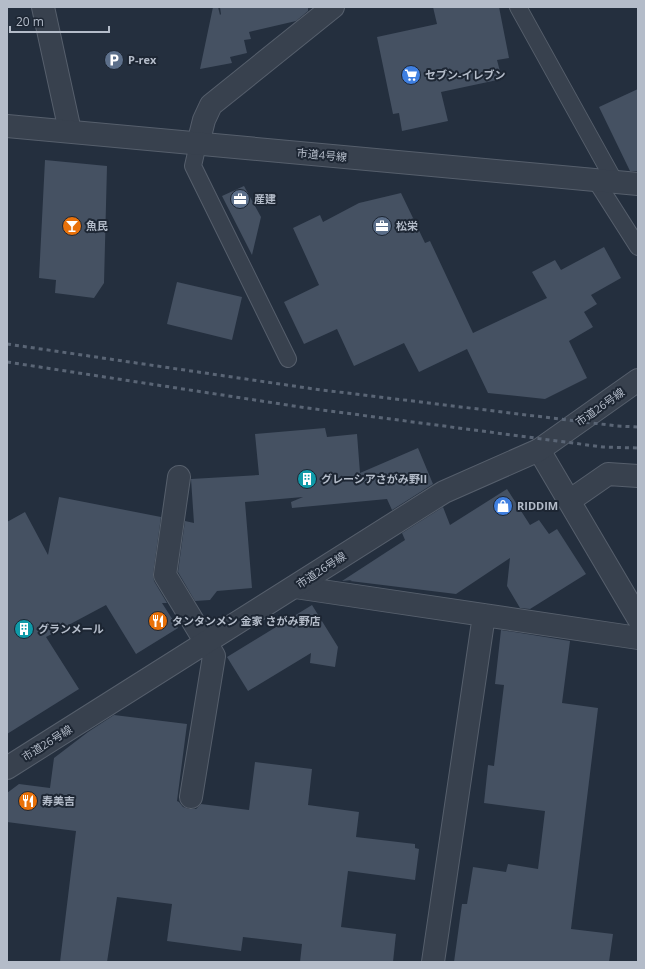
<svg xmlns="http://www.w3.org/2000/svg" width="645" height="969" font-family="'Open Sans','Noto Sans JP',sans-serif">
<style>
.building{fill:#455162}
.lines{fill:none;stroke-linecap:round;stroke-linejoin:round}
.service-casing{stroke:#565f6c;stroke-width:18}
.minor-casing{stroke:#565f6c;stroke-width:24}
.tertiary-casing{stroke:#565f6c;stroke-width:24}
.service{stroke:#38414e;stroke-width:16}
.minor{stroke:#38414e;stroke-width:22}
.tertiary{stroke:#38414e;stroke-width:22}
.rail{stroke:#5a6575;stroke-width:3;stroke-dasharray:4 4;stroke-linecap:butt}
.labels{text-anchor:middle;stroke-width:4;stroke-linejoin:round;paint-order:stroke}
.poi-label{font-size:11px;font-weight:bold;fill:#b4bcc9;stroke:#1d2633;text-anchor:start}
.street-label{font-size:11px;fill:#b4bcc9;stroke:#1d2633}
</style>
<rect width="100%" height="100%" fill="#242f3e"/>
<!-- building -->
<path class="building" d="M213,7H218L220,15L221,14L220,7H308V11L296,21L249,32L251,39L244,40L247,53L230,57L232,63L200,69Z
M433,7H499L509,58L497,60L502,79L441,92L448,121L402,131L399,113L393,114L377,37L437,24Z
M638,89V171H630L599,107Z
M45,160L107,166L104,283L94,298L55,293L56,280L39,278Z
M244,186L261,217L252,255L222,196Z
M401,193L425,243L430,241L473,333L547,298L532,272L555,260L561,270L604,247L621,278L591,295L597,304L584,312L593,327L569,341L587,378L545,399L488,393L467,349L419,372L404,343L354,366L337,329L304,344L284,302L319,285L293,228L320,215L323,222L359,203Z
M177,282L242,297L232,340L167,324Z
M325,428L327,437L357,434L360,473L418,448L433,484L392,510L387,499L292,508L291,502L303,497L245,502L252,588L217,591L210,600L195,601L178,572L185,521L194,523L191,479L259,475L255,434Z
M507,489L530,525L539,520L549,534L557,529L586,574L530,609L520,608L507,586L510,558L456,594L350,581L352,580L342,581L405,540L402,533L443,507L450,525Z
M59,497L161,517L153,574L154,581L167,603H162L178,628L136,654L106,605L46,637L79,689L7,734V522L25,512L48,555Z
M312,605L338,647L335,667L310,663L311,653L248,691L227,657Z
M501,630L570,641L562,703L598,708L571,929L613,934L609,962H454L462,904H467L473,867L506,872L508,864L538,869L545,811L484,803L488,765L494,766L504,685L495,684Z
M114,715L187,724L177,801L179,802L183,807L189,809H196L201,804L249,810L255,762L312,769L308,805L359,812L356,837L415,844V848L419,849L415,880L348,871L341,927L396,934L393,962H300L302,944L243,937L241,951L167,941L172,904L117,897L107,962H60L76,831L7,822V793L19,784L50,788L54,758L88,732Z"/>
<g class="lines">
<defs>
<path id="service" d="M518,7L615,182
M198,144L193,166L288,359
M596,181L638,247"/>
<path id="minor" d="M43,7L70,131
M198,144L204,120L211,105L333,7
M539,450L638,618
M179,477L165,575L214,656L191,797
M569,501L608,474L638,476
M295,587L638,638
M433,962L484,615"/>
<path id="tertiary" d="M7,126L638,184
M7,768L444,492L539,450L638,380"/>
</defs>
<!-- service casing -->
<use href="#service" class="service-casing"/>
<!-- minor casing -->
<use href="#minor" class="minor-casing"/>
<!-- tertiary casing -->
<use href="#tertiary" class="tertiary-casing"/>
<!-- service -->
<use href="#service" class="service"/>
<!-- minor -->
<use href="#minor" class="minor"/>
<!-- tertiary -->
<use href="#tertiary" class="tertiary"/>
<!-- rail -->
<path class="rail" d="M7,344L314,389L617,426L638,427
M7,362L307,408L603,447L638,448"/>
</g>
<!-- icons -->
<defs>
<symbol id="parking-disc" viewBox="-11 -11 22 22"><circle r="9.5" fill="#5c6f8a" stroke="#1d2633"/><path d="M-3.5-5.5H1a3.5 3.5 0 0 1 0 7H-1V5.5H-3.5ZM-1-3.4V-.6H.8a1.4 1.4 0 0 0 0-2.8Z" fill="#fff"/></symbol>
<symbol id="supermarket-disc" viewBox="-11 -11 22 22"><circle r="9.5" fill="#3f7fe0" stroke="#1d2633"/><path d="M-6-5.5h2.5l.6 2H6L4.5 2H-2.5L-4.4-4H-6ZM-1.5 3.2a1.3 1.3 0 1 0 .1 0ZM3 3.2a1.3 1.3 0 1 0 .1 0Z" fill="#fff"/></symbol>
<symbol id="office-disc" viewBox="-11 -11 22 22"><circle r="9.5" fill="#5c6f8a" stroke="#1d2633"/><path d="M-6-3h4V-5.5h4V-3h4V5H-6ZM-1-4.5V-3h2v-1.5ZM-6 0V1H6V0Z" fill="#fff"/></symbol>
<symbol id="bar-disc" viewBox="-11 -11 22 22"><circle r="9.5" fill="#e8710a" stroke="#1d2633"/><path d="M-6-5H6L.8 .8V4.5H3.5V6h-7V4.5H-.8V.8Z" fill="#fff"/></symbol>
<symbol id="building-disc" viewBox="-11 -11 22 22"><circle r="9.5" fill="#0f9aa8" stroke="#1d2633"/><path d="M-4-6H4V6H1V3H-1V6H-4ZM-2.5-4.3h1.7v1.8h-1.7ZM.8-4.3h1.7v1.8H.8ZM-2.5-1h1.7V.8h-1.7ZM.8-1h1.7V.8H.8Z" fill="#fff"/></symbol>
<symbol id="shop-disc" viewBox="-11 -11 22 22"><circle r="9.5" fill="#3f7fe0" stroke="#1d2633"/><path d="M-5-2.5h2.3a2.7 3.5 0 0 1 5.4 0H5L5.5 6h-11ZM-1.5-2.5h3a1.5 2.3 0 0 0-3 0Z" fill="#fff"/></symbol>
<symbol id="restaurant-disc" viewBox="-11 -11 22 22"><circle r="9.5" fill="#e8710a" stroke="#1d2633"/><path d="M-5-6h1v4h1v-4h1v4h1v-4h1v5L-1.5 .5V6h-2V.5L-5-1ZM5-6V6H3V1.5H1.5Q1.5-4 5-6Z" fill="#fff"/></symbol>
</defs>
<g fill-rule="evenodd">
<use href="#parking-disc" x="103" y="49" width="22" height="22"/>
<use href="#supermarket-disc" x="400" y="64" width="22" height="22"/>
<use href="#office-disc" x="229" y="188" width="22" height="22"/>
<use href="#bar-disc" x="61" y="215" width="22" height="22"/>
<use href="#office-disc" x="371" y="215" width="22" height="22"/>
<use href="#building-disc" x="296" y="468" width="22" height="22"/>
<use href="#shop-disc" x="492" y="495" width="22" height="22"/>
<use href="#restaurant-disc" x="147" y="610" width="22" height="22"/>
<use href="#building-disc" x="13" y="618" width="22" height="22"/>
<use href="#restaurant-disc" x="17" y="790" width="22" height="22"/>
</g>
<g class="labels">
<!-- poi labels -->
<g class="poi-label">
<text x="128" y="64">P-rex</text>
<text x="425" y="79">セブン-イレブン</text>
<text x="254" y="203">産建</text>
<text x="86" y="230">魚民</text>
<text x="396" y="230">松栄</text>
<text x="321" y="483">グレーシアさがみ野II</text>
<text x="517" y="510">RIDDIM</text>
<text x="172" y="625">タンタンメン 金家 さがみ野店</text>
<text x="38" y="633">グランメール</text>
<text x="42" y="805">寿美吉</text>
</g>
<!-- street labels -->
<g class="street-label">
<text transform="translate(322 155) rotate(5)" y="4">市道4号線</text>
<text transform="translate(600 407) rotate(-35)" y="4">市道26号線</text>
<text transform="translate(321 570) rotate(-33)" y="4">市道26号線</text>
<text transform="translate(47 743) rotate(-32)" y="4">市道26号線</text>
</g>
</g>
<!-- border -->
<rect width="645" height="969" fill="none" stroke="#b4bcc9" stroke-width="16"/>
<!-- scale -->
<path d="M10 26v6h99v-6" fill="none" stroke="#b4bcc9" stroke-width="2"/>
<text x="16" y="26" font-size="12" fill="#b4bcc9" stroke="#1d2633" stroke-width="3" paint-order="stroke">20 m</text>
</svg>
